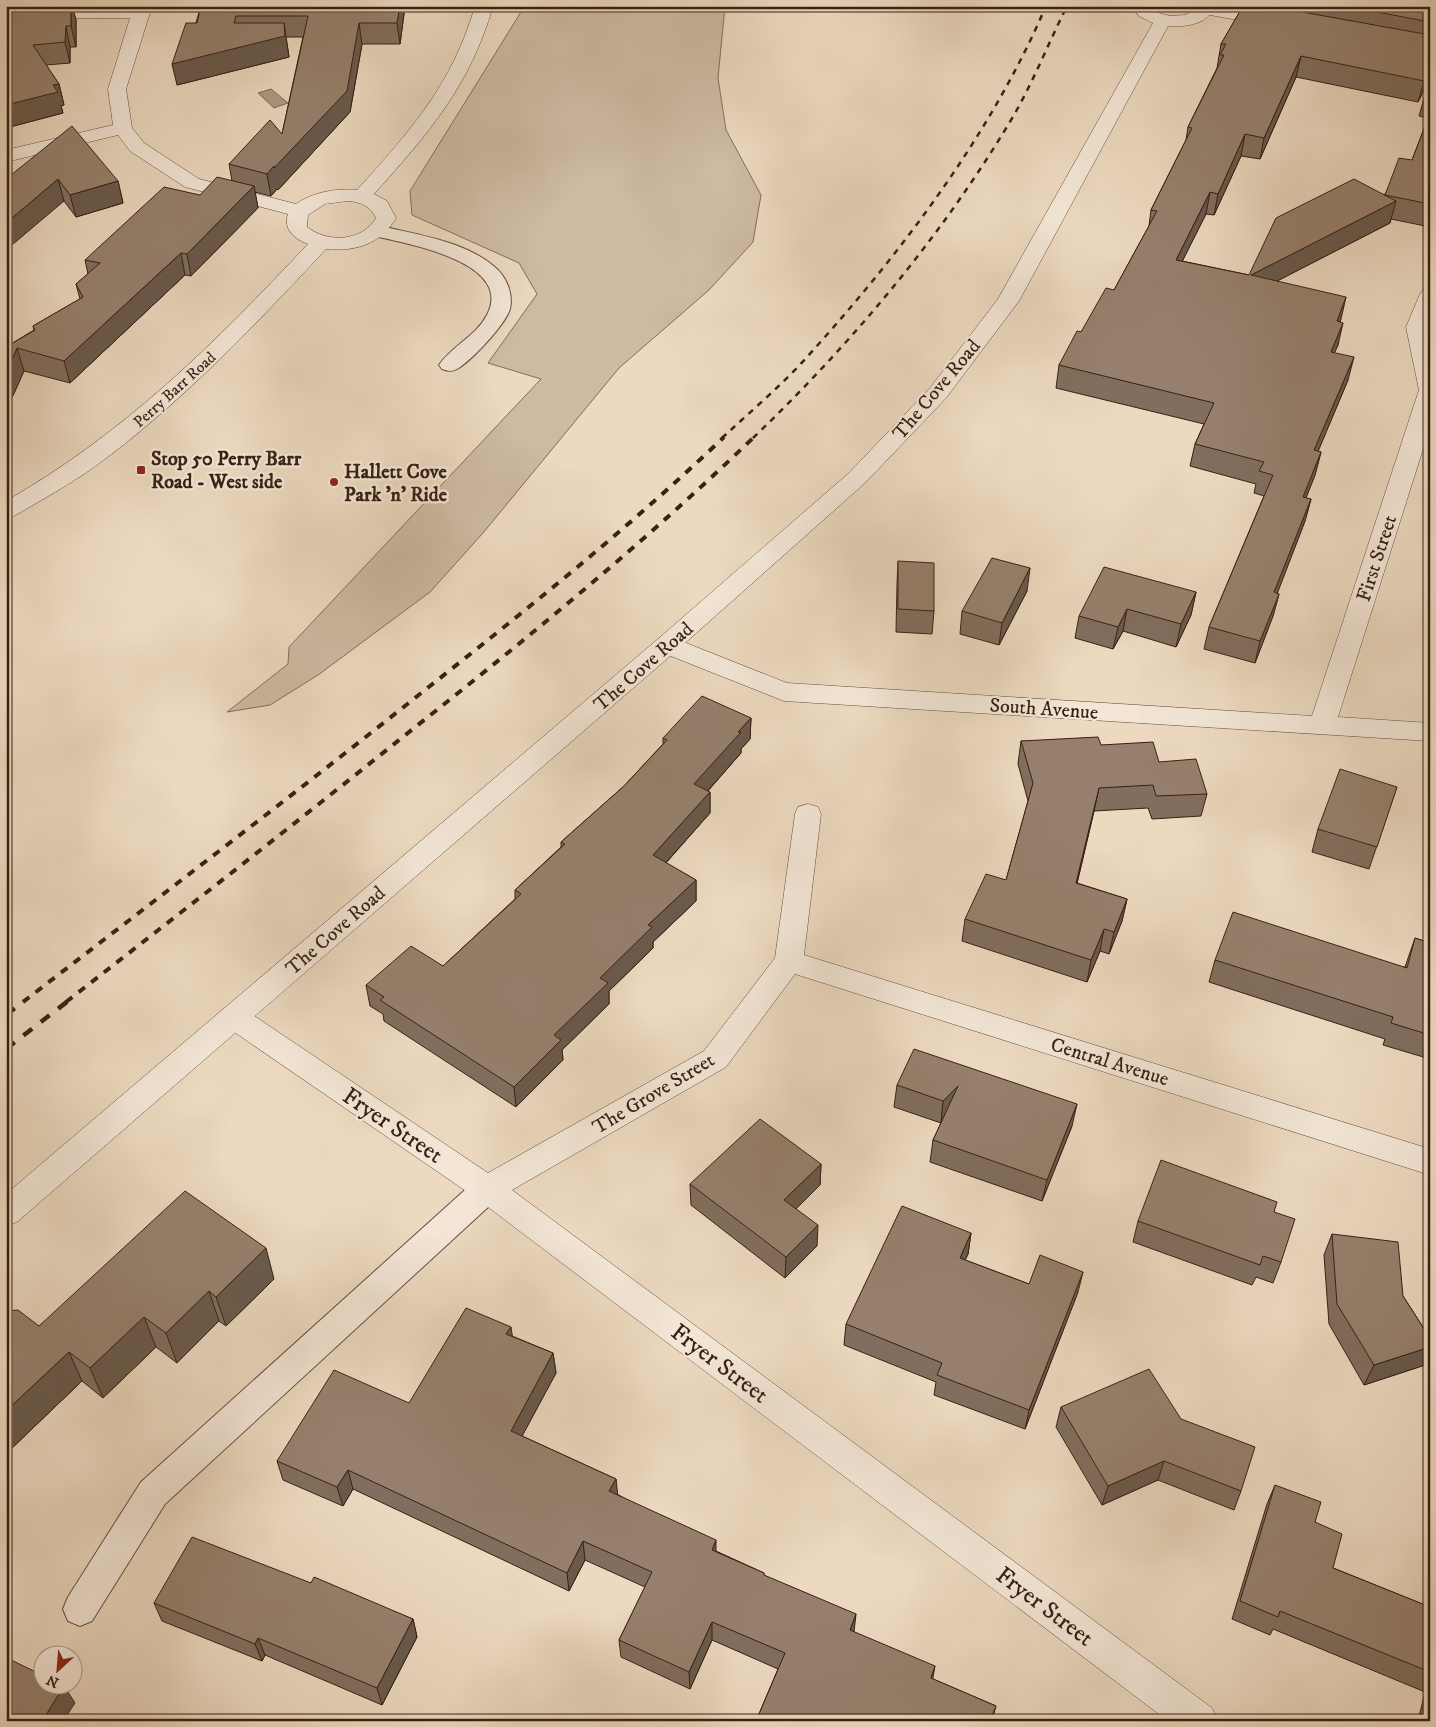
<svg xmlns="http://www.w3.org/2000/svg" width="1436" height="1727" font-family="'IM FELL DW Pica',serif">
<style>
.green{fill:#cdbaa3;stroke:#826d5c}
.water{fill:#af9a86;stroke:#7f6958}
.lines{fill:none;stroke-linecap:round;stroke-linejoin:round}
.service-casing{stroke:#654e3f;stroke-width:2}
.minor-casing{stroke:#654e3f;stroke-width:1}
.tertiary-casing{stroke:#654e3f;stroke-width:1}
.service{fill:#f3e6d6;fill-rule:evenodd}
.minor{fill:#f3e6d6;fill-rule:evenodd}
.tertiary{fill:#f3e6d6;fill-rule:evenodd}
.rail-far2{stroke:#382014;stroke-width:2.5;stroke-dasharray:6 6;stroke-linecap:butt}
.rail-far1{stroke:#382014;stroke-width:4;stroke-dasharray:8 8;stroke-linecap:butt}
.rail{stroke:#382014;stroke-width:4.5;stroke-dasharray:11 11;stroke-linecap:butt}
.wall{fill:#816e5e;stroke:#382014}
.shaded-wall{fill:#695a4c;stroke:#382014}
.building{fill:#96806d;stroke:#382014}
.poi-dot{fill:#8f2418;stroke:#f3e6d6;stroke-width:2}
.labels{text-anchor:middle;stroke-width:4.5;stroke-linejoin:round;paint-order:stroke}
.far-street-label{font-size:16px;fill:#382014;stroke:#f3e6d6}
.street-label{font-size:20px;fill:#382014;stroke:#f3e6d6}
.poi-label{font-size:20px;font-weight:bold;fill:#382014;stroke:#f3e6d6;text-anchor:start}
.near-street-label{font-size:24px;fill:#382014;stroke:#f3e6d6}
</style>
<rect width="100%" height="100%" fill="#ecd9c0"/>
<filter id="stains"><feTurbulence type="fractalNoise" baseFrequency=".004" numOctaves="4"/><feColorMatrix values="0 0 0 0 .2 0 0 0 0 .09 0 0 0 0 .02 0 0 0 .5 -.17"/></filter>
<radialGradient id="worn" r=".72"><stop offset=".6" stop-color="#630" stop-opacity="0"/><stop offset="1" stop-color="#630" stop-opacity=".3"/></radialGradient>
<!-- green -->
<path class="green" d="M521,6H725L718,78L726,130L761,195L753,242L709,290L619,368L483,533L430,592L318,675L270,705L227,712L288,664L289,647L541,379L488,363L537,294L519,263L412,215L410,191L521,12Z"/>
<!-- water -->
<path class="water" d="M271,89L288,103L274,108L258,93Z"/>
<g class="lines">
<defs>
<path id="service" d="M377,225C417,235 468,241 498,270C508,280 513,296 510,309C505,325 471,361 457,369C452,372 447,371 442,369L439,365C452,346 476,336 487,315C515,261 403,243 370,235L367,231L370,227Z
M487,1176L498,1180L502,1189L498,1198L165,1504L92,1621L80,1626L68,1621L63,1609L68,1597L141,1482L476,1180Z"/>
<path id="minor" d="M134,6H152L126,89L132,128L144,143L199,179L296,204C313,192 337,188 357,190C411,130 452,85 475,6H493C470,86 428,134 374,194L387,201L396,218C381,244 355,252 326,249C256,324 186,398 105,459C76,481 45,498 14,516L6,518V501C125,433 215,343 308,244C294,239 283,229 288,214L185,187L130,151L118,135L6,162V150L113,125L108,89L130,18L6,19V9ZM348,201C361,202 370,206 376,218C362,242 327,243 307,227L308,215L325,204Z
M1198,6H1219L1276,17L1282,18L1285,22L1282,26L1276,27L1199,13L1196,9Z
M1430,288C1430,304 1427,322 1430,337V427L1338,717L1430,723V741L784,701L658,651L655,645L658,639L667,637L676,639L787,683L1312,716L1419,390L1406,327L1420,294L1423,290Z
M808,804L818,807L821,814L804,955L1430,1149V1175L795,974L726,1067L512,1190L1212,1708L1218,1721H1168L476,1198L224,1025L219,1017L224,1009L234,1005L244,1009L488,1173L704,1051L775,958L795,814L798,807Z"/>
<path id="tertiary" d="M1131,6H1150L1159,13L1170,16L1185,15L1195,10L1196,6H1214C1209,25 1185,27 1168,26L1019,301L946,398L865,483L676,651L17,1222L6,1226V1194L658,639L849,473L930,388L998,299L1153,23L1139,16Z"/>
</defs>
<!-- service casing -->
<use href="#service" class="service-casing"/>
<!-- minor casing -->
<use href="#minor" class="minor-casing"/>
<!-- tertiary casing -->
<use href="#tertiary" class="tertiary-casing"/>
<!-- service -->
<use href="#service" class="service"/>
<!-- minor -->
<use href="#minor" class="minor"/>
<!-- tertiary -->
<use href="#tertiary" class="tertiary"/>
<!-- rail-far2 -->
<path class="rail-far2" d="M722,438C750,412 781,386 807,357C901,253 990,136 1046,6
M753,438C853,342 943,235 1014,115C1034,80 1049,42 1067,6"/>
<!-- rail-far1 -->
<path class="rail-far1" d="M23,1002C159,897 296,793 430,686C531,606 631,526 724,437
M66,1002C179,914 292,826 404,736C524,641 643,544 754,437"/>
<!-- rail -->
<path class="rail" d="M6,1015L24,1001
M6,1049L68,1001"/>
</g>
<!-- wall -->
<path class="wall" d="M6,6H72L76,20V47H70V63L46,65L59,84L64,105L61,106L63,113L6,128Z
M201,6H405L400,44H362L350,112L278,190L277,189L271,196L255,192L258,208L191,276L185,275L70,383L24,371L6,411V347L34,330L33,326L80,299L76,284L88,274L85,260L200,195L232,181L229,164L282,134L303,37H286L289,57L177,85Z
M1243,6H1430V78L1418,102L1296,77L1260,159L1241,156L1214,215L1206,214L1182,261L1249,275L1384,195L1412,160L1428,118L1419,116L1425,95L1430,83V227L1391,219L1390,223L1277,281L1341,319L1340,322L1338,345L1334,353L1348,380L1318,451L1321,452L1315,475L1306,498L1311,499L1305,521L1277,593L1279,594L1273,616L1255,663L1204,649L1209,627L1264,496L1254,493L1256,484L1190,466L1195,444L1204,424L1056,388L1059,365L1081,332L1114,290L1149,226L1151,210L1186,140L1188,127L1217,68L1221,44Z
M6,179L118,181L123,203L76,217L64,201Z
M898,561L934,611L932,634L896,632L897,584Z
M1027,591L999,645L960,634L962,611Z
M1196,592L1191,615L1176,647L1123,631L1113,649L1075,638L1079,616Z
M1430,627V642L1425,641Z
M751,718L750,739L741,749V753L708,791L710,792V813L666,863L696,880V901L653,942V948L609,991V1004L562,1050L563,1060L516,1107L384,1021L383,1014L370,1006L366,985L443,966L515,899V890L561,847V842L624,786L663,744V738Z
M1021,741L1101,745L1159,762L1207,794L1201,816L1152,819L1148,808L1094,811L1077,883L1127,899L1122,921L1109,954L1100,951L1087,982L962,941L965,919L1006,880L1028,801L1018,764Z
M1397,787L1369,869L1312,852L1318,829Z
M1415,938L1430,943V1059L1383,1045L1385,1039L1209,982L1215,960L1405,967Z
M897,1085L1072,1126L1042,1201L930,1162L933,1140L942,1121L941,1123L894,1107Z
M821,1164L820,1185L796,1209L817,1246L785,1278L691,1205L690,1184Z
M1274,1212L1281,1262L1273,1283L1256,1277L1252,1285L1133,1242L1138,1221Z
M971,1233L968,1254L965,1260L1029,1284L1078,1292L1025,1429L934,1395L936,1382L844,1345L846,1324Z
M1332,1234L1403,1296L1430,1338V1355L1425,1365L1364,1385L1329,1324L1324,1255Z
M274,1279L226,1326L219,1321L177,1363L156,1347L103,1398L82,1381L11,1449L6,1445V1311L39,1326Z
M512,1336L553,1353L556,1373L522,1436L616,1479L617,1494L716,1551L764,1573V1575L854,1632L933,1679L996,1706L992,1721H756L778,1669L712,1640L690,1689L621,1657L619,1640L645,1587L585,1560L569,1591L353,1489L343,1506L283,1480L277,1461L409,1403Z
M1061,1407L1241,1491L1234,1510L1158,1480L1102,1505L1056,1427Z
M1275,1485L1315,1522L1333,1568L1430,1607V1721H1418L1425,1692L1273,1629L1270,1635L1232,1619L1267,1504Z
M311,1583L413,1619L417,1637L382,1705L265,1655L262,1661L162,1621L154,1603Z"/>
<!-- shaded-wall -->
<path class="shaded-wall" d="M71,6H72L76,20V47L71,26Z
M400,6H405L400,44L397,23Z
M284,23L289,57L177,85L172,64Z
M359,23L362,44L350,112L278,190L277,189L271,196L267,174Z
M66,26L70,47V63L65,42Z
M1301,56L1296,77L1260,159L1264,138Z
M1430,68V78L1418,102L1424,81Z
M59,84L64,105L61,106L63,113L6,128V105L53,85Z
M1245,134L1241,156L1214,215L1218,194Z
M58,179L64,201L6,250V223Z
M118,181L123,203L76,217L70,195Z
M254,186L258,208L191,276L187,254Z
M1210,192L1206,214L1172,282L1176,260Z
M1396,201L1390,223L1246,297L1251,275Z
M181,253L185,275L70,383L64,361Z
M1346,297L1341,319L1331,344L1337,321Z
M1343,323L1338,345L1325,374L1331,352Z
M17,348L24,371L6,411V374Z
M1354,357L1348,380L1309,473L1314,450Z
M1321,452L1315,475L1297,520L1303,497Z
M1311,499L1305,521L1269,615L1274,592Z
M1030,568L1027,591L999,645L1002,623Z
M1196,592L1191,615L1176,647L1181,624Z
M1279,594L1273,616L1255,663L1260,641Z
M1127,609L1123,631L1113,649L1118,627Z
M751,718L750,739L741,749V753L695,805L694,784L738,732Z
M1099,788L1094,811L1072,905L1076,883Z
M710,792V813L654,876L653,855Z
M696,880V901L653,942V948L609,991V1004L562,1050L563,1060L516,1107L514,1087L554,1035L600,978L648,925Z
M1127,899L1122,921L1109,954L1114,932Z
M1104,929L1100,951L1087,982L1091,960Z
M958,1086L955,1108L941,1123L943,1101Z
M1077,1104L1072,1126L1042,1201L1047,1180Z
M821,1164L820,1185L784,1221V1200Z
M818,1225L817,1246L785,1278L786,1257Z
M971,1233L968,1254L957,1278L960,1258Z
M266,1248L274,1279L226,1326L216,1297Z
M1083,1272L1078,1292L1025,1429L1029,1410Z
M209,1291L219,1321L177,1363L166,1333Z
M144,1317L156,1347L103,1398L90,1368Z
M511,1327L514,1347L506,1334Z
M1430,1347V1355L1425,1365L1364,1385L1374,1365Z
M69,1352L82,1381L11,1449L6,1440V1411Z
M553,1353L556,1373L514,1451L511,1431Z
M1164,1461L1158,1480L1102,1505L1108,1486Z
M348,1470L353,1489L343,1506L337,1487Z
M616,1479L618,1498L609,1491Z
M716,1540V1559L712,1550Z
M583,1541L585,1560L569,1591L567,1573Z
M856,1614L854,1632L850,1630Z
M413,1619L417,1637L382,1705L377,1688Z
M712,1622V1640L690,1689L689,1672Z
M258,1638L265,1655L262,1661L255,1644Z
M935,1666L932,1683L931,1678Z
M64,1686L75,1703L63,1721H42Z"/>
<!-- building -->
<path class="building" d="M6,6H71V26H66L65,42L33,45L59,84L53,85L58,92L6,105Z
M201,6H400L397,23H359L347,91L274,168V166L267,174L229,164L270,120L282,134L308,16H236L234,23H284L285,36L172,64L186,23H197Z
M1243,6H1269L1430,35V68L1424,81L1301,56L1264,138L1245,134L1218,194L1210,192L1176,260L1249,275L1276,218L1354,179L1396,201L1251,275L1346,297L1337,321L1343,323L1331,352L1354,357L1314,450L1321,452L1303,497L1311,499L1274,592L1279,594L1260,641L1209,627L1273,475L1259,471L1264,462L1195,444L1214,403L1059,365L1077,331L1081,332L1106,288L1114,290L1157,211L1151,210L1192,128L1188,127L1224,55H1220L1226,44H1221Z
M1345,6H1430V22Z
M1430,83V96L1425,95Z
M1430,114V204L1385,195L1399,158L1412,160Z
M72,126L118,181L70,195L58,179L6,223V179Z
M217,177L254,186L187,254L181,253L64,361L17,348L6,374V347L35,330L33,326L83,297L76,284L100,263L85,260L164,187L200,195Z
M992,558L1030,568L1002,623L962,611Z
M898,561L934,563V611L898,609Z
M1104,567L1196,592L1181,624L1127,609L1118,627L1079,616Z
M702,696L751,718L738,732H741L694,784L710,792L653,855L696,880L648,925L652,927L600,978L608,983L554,1035L561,1040L514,1087L380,1000L384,997L366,985L411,946L443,966L521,894L515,890L565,844L561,842L624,786L667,740L663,738Z
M1098,737L1101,745L1153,742L1159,762L1196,759L1207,794L1156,796L1153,785L1099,788L1076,883L1127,899L1114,932L1104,929L1091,960L965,919L986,874L1006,880L1033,783L1021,741Z
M1340,769L1397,787L1377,847L1318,829Z
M1233,912L1407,968L1415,938L1430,943V1035L1391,1023L1393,1017L1215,960Z
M914,1049L1077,1104L1047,1180L933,1140L958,1086L943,1101L897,1085Z
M760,1119L821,1164L784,1200L818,1225L786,1257L690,1184Z
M1161,1160L1277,1202L1274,1212L1295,1219L1281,1262L1263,1256L1260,1265L1138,1221Z
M185,1191L266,1248L216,1297L209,1291L166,1333L144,1317L90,1368L69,1352L6,1411V1311L18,1310L39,1326Z
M902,1206L971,1233L960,1258L1029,1284L1040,1255L1083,1272L1029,1410L937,1375L942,1363L846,1324Z
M1332,1234L1398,1242L1403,1296L1430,1338V1347L1374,1365L1337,1304Z
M466,1308L511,1327L506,1334L553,1353L511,1431L616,1479L609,1491L716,1540L712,1550L764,1573V1575L856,1614L850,1630L935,1666L931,1678L996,1706L990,1721H756L785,1653L712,1622L689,1672L619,1640L652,1572L583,1541L567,1573L348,1470L337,1487L277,1461L334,1370L409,1403Z
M1149,1369L1181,1419L1255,1447L1241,1491L1164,1461L1108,1486L1061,1407Z
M1275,1485L1321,1502L1315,1522L1342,1534L1333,1568L1430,1607V1672L1280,1611L1278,1617L1240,1601Z
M192,1537L311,1583L314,1577L413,1619L377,1688L258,1638L255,1644L154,1603Z
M7,1658L42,1675V1684H62L64,1686L42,1721H6V1659Z
M1430,1700V1714L1427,1713Z"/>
<!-- markers -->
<g class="poi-dot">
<rect x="136" y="465" width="10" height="10" rx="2.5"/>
<circle cx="334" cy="482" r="5"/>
</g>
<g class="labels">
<!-- far-street labels -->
<g class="far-street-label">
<text transform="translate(174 389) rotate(-42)" y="6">Perry Barr Road</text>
</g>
<!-- street labels -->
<g class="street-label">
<text transform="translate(936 389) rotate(-50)" y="7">The Cove Road</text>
<text transform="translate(1376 558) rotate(-72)" y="7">First Street</text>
<text transform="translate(643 666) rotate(-41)" y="7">The Cove Road</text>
<text transform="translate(1044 708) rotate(4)" y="7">South Avenue</text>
<text transform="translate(335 930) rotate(-41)" y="7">The Cove Road</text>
<text transform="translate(1110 1061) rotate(17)" y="7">Central Avenue</text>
<text transform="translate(653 1093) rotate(-31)" y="7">The Grove Street</text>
</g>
<!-- poi labels -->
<g class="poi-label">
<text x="151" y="465">Stop 50 Perry Barr<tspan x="151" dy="23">Road - West side</tspan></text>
<text x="344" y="478">Hallett Cove<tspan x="344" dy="23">Park 'n' Ride</tspan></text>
</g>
<!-- near-street labels -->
<g class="near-street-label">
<text transform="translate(393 1125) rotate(34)" y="8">Fryer Street</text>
<text transform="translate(720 1363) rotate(37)" y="8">Fryer Street</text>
<text transform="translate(1045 1606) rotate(37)" y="8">Fryer Street</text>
</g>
</g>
<!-- margin -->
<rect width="1436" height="1727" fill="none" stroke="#ecd9c0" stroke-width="25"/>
<rect x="8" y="8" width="1421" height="1712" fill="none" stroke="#382014" stroke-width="2.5"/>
<rect x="12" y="12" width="1411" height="1702" fill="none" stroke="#382014"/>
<!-- north arrow -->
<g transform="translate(58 1670) rotate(206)"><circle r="24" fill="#f3e6d6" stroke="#a89788"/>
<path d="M0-4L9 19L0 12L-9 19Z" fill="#8f2418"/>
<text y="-8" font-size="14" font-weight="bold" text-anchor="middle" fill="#382014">N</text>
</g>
<rect width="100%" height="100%" filter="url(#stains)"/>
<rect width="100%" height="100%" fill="url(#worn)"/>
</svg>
